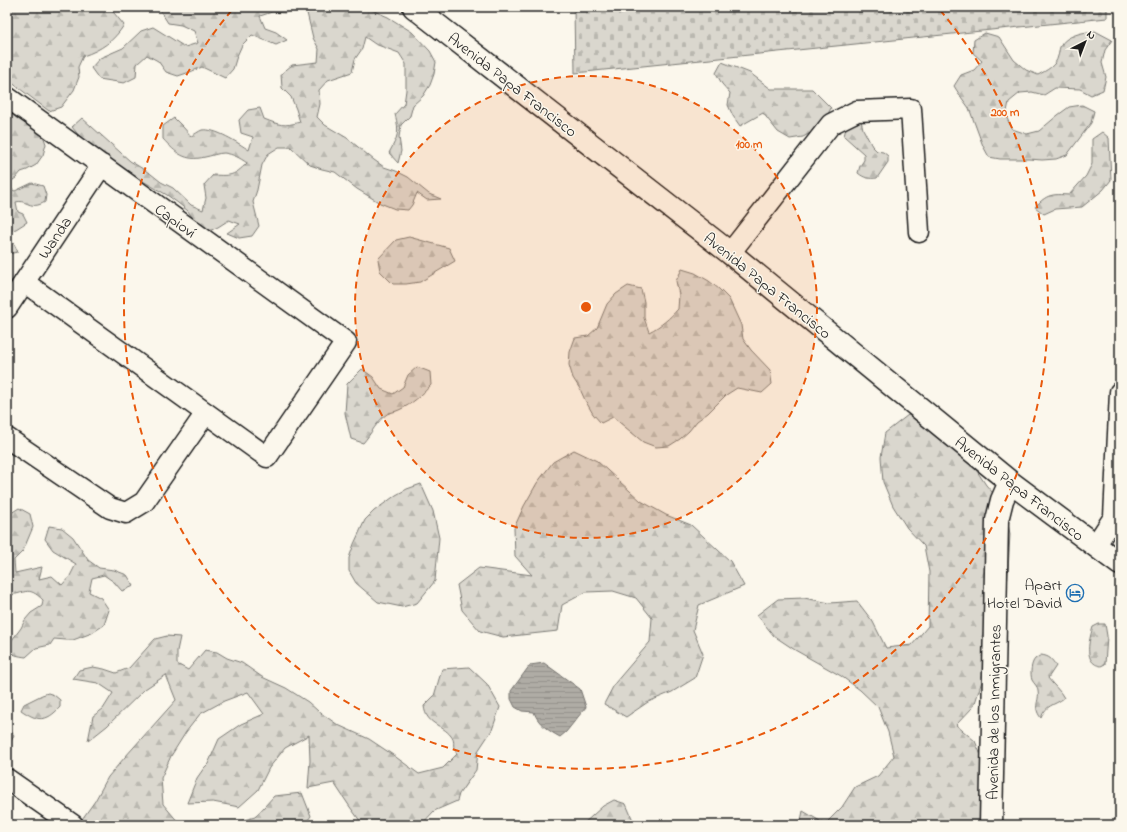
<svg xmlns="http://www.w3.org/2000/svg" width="1127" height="832" font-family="'Indie Flower',sans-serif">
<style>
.forest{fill:url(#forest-firs);stroke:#7b7a75}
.cemetery{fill:url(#cemetery-stones);stroke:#7b7a75}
.water{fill:url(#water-rules);stroke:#74726e}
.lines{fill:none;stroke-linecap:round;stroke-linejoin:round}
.minor-casing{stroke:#1c1c1c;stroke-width:23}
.major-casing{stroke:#1c1c1c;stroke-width:25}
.minor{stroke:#fbf7ec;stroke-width:20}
.major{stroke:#fbf7ec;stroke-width:22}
.ring{fill:none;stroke:#e8590c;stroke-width:2;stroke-dasharray:7 5}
.labels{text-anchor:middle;stroke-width:3;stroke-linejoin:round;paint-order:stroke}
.street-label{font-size:16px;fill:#1c1c1c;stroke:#fbf7ec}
.poi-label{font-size:16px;fill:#1c1c1c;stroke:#fbf7ec;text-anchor:end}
.centre{fill:#e8590c;stroke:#fbf7ec;stroke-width:2}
.ring-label{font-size:12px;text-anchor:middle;font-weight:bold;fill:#e8590c;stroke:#fbf7ec;stroke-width:3;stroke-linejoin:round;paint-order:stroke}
</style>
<defs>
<pattern id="forest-firs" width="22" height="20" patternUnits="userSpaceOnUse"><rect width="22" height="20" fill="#dad7ce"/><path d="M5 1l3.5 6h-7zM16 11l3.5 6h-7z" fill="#bab8b0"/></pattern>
<pattern id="cemetery-stones" width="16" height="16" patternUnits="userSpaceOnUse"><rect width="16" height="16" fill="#dad7ce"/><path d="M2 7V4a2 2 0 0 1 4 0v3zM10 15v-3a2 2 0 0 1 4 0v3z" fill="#bab8b0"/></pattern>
<pattern id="water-rules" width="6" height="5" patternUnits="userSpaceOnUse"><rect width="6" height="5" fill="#afaca5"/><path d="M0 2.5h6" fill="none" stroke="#96938d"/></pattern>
</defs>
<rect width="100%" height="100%" fill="#fbf7ec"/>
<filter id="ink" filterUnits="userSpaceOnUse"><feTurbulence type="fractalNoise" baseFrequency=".025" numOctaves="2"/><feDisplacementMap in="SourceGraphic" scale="8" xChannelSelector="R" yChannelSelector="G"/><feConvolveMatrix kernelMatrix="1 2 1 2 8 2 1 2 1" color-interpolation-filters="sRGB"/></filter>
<g filter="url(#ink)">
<!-- forest -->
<path class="forest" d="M7,7H109L124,25C114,41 101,50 83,56L78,67L79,77L74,90L61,107L49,111L7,79Z
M162,7H294L285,13L272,12L260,16L265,28L276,32L287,40L276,45L252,35L242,45L237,56L233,69L225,78L202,67L190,72L178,76L166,72L158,61L147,55L137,64L136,77L124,83L99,79L91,68L100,58L123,48L141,31L153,27L185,47L198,43L194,31L181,25L168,23L161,12Z
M297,7H365L388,17L412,32L430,51L436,62L434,74L430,85L423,96L413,105L410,116L401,125L399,137L401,151L398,163L389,153C398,136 400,133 395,114L404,104L406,90V64L399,53L375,44L365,37L362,49L355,59L352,72L328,80L319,90L320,104L317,117L325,125L347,138L374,160L384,167L396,171L408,177L429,194L441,199L427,200L417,193L412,205L408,210L395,209L380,203L357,189L335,172L322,169L310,165L291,147H279L268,154L262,165L257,190L253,202L259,226L252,236L239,238L227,233L240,224L229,220L218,227L207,232L195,222L188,211L178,203L167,195L122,169L101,152L80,137L72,127L82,118L130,161L151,174L161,182L173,188L191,205L203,210L206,198L204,185L213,175C231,176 234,176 247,163C240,158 233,154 224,153C218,153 211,156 205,157C185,162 176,153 163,139V126L174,118L183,127L191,136C194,135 199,131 202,130C216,128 238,143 249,150L253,137L241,133L239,120L248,110L260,108L264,119C280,125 283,127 300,122L296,109L291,97L282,88L281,74L292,65L318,62L319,49L313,38L307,13Z
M1095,31L1112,40L1105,50L1102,63L1106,77L1103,90L1091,95L1080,89L1055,88L1044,95L1032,92L1020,93L1009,102L1006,116L1012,129L1027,134L1039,131L1058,115L1069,107L1082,105L1094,111L1091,123L1067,155L1056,159L1042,160L1029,159H1000L989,157L983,146L969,108L961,97L954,86L961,75L974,70L982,61L973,53L974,40L985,33L999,37L1014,60L1026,70L1038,75C1047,70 1056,66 1058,56C1059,54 1059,50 1060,47C1065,35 1084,32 1095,31Z
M722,62L750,73L771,89H812L831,108L825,120L816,130L803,137L790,139L778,132L763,113L740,126L733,116L728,105L730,93L722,84L716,73Z
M7,104L10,107L15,117L30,127L36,129L43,135L46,144L43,155L36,165L27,170L21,172L16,178L10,182L8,188L15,191L32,183L43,186L46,195L45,202C30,211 27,199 16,202L18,212L23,214L27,222L16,229L7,231Z
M860,116L863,129L872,146L877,151L883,152L888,156V162L877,178C869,179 864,178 858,173L860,166L864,160V154L844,136L846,128L851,124L858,123Z
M1102,132L1109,138L1111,180L1103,190L1082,207L1055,209L1044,214L1035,207C1047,194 1052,194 1069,195L1086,176L1092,164V139Z
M7,236L9,239L14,244L18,252L7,254Z
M409,237L449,248L455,261L420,282L406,284H393L380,271L378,259L396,240Z
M682,269L695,273L709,281L719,289L729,299L741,325L743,339L751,350L770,370L772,384L762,393L737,388L726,395L708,413L697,421L689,431L680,439L669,446L656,447L643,442L613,417L601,423L593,414L585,400L580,389L573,378L569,365L570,352L575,338L588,336L597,328L607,304L616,294L628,286L641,289L644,302V318L649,332C661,326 670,318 678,309L679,295L676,281Z
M417,367L430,372L431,385C422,395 412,404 399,410C395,412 391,412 387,414C377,421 371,434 363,443L351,439L345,413L347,384L362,369L373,377L381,389L393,394L403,387L408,375Z
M908,415L932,428L971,462L986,485L1005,507L1010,534L1007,590L1003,615L974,706L956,725L975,741L985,765L987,825H800L803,811L825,824L842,807L855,787L878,776L894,756L888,732L878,707L860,690L841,676L795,650L774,636L757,615L778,599L804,598L830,603L857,601L873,622L886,648L912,645L928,626L929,572L924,546L907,528L893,506L883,482L881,457L885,433Z
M574,450L597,461L641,501L666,515L691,525L730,561L744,586L699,605L693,630L703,654L695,678L672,692L648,702L626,717L604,704L615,683L650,642L652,618L636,598L613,591L586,592L562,605L558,631L503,637L480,631L462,610L457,585L479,568L532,575L515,556L514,528L524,506L537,483L553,462Z
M421,484L433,511L439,538L435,581L417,603L402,607L378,602L356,583L349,571V558L354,544L365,520L374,511L396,495L407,489Z
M19,508L30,514L33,527L23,551L14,560L15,573L42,567L39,579L52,576L62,585L70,576L76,564L53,550L45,539L49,526L62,528L73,537L88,560L99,568L114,570L127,575L134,586L122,591L114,582L104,575L92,578L89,592L101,598L109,610L104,625L92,633L73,640H66L54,639L50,645L36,648L26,657C18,656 13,655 7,650L9,644L21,628L25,620L31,613L42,606L43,600C27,584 25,595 7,595V518L8,515Z
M1099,624H1105L1107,636L1105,664L1101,666C1101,666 1096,665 1095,664C1084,657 1090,637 1093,627Z
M167,636L180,637L177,651V664L188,670L205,650L217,652L227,658L242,663L262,677L286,688L308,702L318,711L338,725L369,739L393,755L419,774L443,768L457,754C456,752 455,751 454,748C453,744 455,741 451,736C442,724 426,725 424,706L434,696L442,669L469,667L487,684L500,707L492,730L478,751L476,770L459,794L457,801L434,811L421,825H363L350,807L334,783L308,788L310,761L309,735L285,748L269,768L258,790L239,807L213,802L187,803L197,778L204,768L208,764L219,739L241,724L264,714L248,692L224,701L200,714L186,732L171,756L161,778L163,804L179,823L200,825H83L80,822L95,801L108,777L125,757L176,700L166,675L145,689L107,726L88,741L93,716L103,709L113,693L98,683L73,679L79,670L93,667L104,669L116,673L129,668L155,639Z
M1041,655C1049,656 1052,659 1056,666L1048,678C1053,685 1060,690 1064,698C1054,706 1046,704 1041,718C1032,706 1040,702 1038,691C1038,686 1034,684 1032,680C1030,674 1031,663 1035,659C1036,658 1040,656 1041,655Z
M48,693L54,695L60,700V707C46,723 37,721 21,710L24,704L42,695Z
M7,727L14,735L11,741L7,745Z
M302,793L311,816L304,825H212L230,824L255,817L274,796Z
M614,800L626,804L635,825H582L603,806Z"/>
<!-- cemetery -->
<path class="cemetery" d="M574,7H1107V18L575,73Z"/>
<!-- water -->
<path class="water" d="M544,663L580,689L586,707L566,732L560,737C549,731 538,724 534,712L522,711L515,707L511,699V691L530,665Z"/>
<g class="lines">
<defs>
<path id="minor" d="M7,97L346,342L267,457L24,282
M730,253L831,124L857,111L911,109L919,232
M7,308L102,165
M7,438L110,508L126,513L144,502L206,413
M1095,546L1114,517L1120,392
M7,779L73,825"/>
<path id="major" d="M414,7L730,253L1010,482L1120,564
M991,825L997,520L1002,500L1010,482"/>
</defs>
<!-- minor casing -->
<use href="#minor" class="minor-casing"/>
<!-- major casing -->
<use href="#major" class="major-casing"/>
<!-- minor -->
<use href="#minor" class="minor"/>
<!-- major -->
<use href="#major" class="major"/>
</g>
</g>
<!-- distance rings -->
<circle cx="586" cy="307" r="231" fill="#e8590c" fill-opacity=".12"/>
<g class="ring">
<circle cx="586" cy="307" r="231"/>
<path d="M940 10A462 462 0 1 1 232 10"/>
</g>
<!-- icons -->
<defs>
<symbol id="hotel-ring" viewBox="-11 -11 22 22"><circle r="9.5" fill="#fbf7ec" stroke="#1f6fb2" stroke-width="1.5"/><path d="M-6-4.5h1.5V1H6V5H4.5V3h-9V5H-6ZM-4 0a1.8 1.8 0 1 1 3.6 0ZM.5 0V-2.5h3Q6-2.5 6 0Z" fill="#1f6fb2"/></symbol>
</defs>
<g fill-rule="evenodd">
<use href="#hotel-ring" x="1065" y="583" width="20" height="20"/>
</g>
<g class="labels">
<!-- street labels -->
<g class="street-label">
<text transform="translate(513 84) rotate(38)" y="6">Avenida Papa Francisco</text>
<text transform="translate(176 220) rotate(36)" y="6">Capioví</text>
<text transform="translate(54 237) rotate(-56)" y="6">Wanda</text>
<text transform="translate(768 285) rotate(39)" y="6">Avenida Papa Francisco</text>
<text transform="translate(1020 488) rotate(38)" y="6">Avenida Papa Francisco</text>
<text transform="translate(993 712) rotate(-89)" y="6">Avenida de los Inmigrantes</text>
</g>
<!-- poi labels -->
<g class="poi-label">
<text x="1062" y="590">Apart<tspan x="1062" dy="18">Hotel David</tspan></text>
</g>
</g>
<circle cx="586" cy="307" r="6" class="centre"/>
<g class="ring-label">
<text x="1005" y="116">200 m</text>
<text x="749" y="148">100 m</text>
</g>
<!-- margin -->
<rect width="1127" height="832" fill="none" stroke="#fbf7ec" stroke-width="24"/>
<rect x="12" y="12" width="1103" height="808" fill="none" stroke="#1c1c1c" stroke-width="1.5" filter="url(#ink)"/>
<!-- north arrow -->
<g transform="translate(1085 42) rotate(42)" stroke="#fbf7ec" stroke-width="3" paint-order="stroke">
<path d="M0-3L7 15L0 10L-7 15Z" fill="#1c1c1c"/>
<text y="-6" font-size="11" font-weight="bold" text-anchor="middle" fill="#1c1c1c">N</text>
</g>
</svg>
